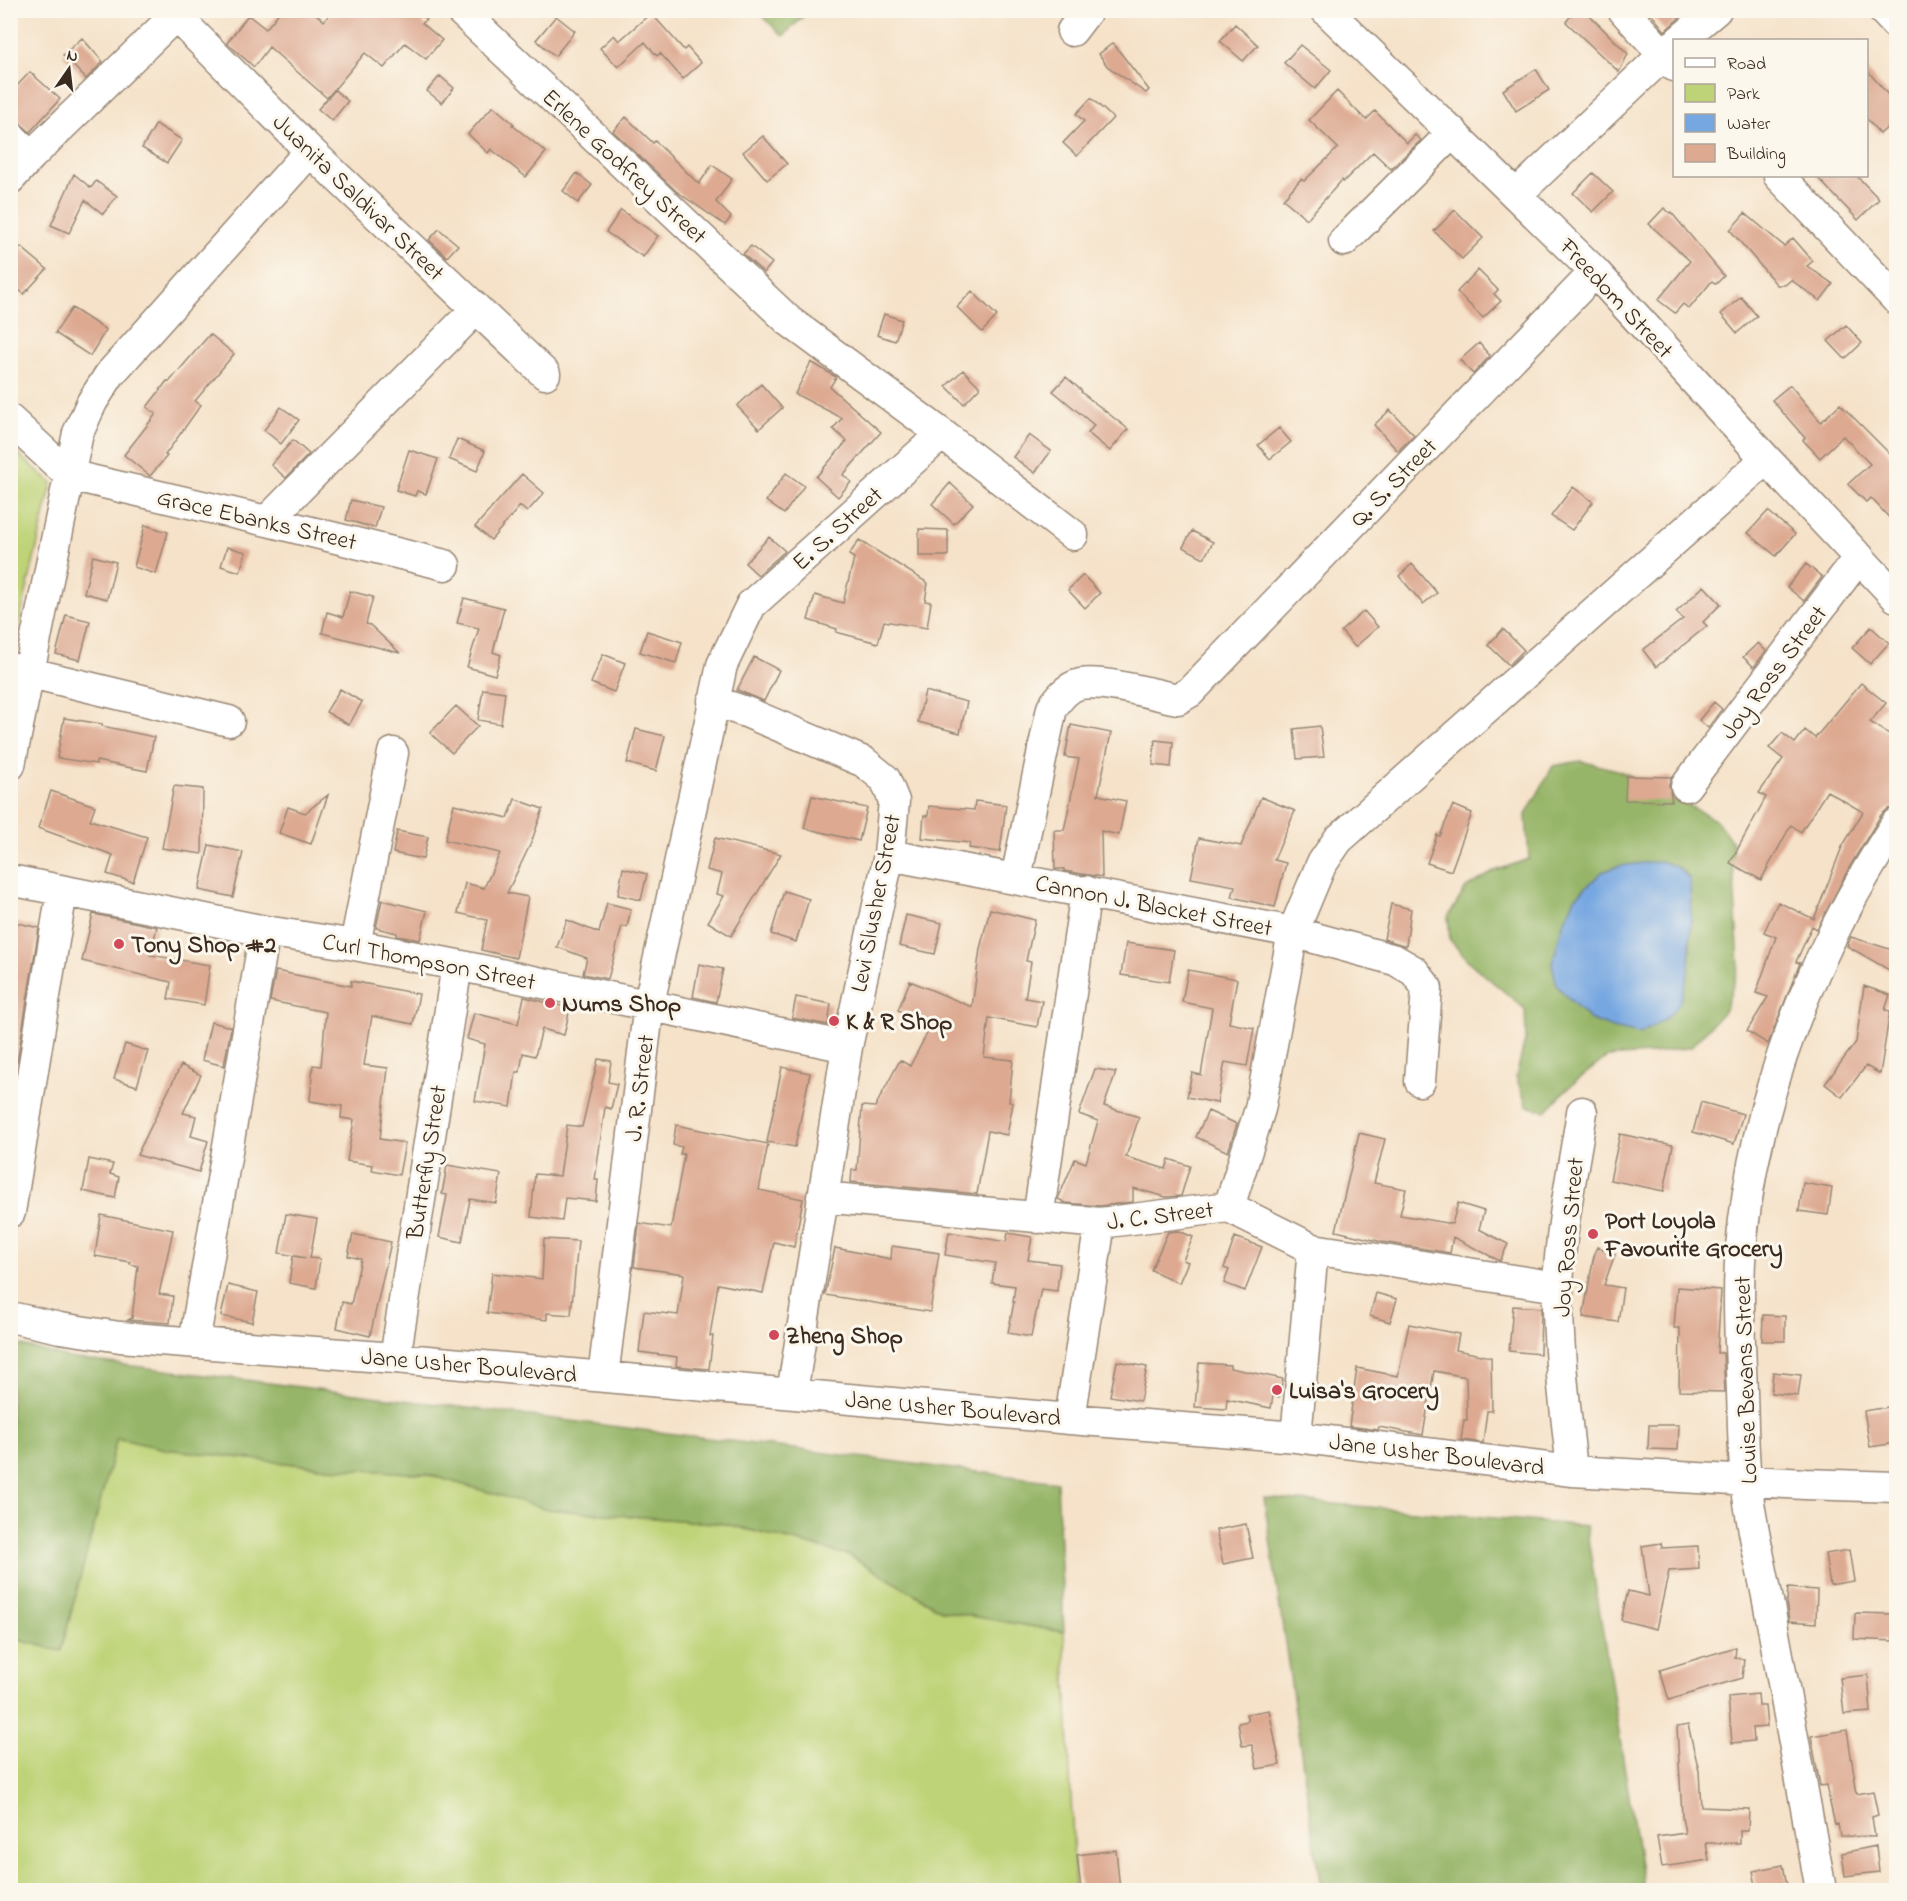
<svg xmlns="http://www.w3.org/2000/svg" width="1907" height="1901" font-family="'Indie Flower',sans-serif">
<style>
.green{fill:#bed377;stroke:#7c7e4a;stroke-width:1.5}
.forest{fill:#96b568;stroke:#687043;stroke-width:1.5}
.water{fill:#77a7e1;stroke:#596880;stroke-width:1.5}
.building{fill:#dda991}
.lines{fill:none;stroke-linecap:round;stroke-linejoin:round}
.minor-casing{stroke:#988674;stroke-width:33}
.minor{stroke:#fff;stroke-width:30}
.poi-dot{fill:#d1495b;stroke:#fbf7ec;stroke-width:2}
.labels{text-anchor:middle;stroke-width:6;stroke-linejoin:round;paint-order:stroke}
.street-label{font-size:24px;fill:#3b2a1e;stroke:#fbf7ec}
.poi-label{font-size:24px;font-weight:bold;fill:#3b2a1e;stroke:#fbf7ec;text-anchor:start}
</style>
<rect width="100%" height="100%" fill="#fbf7ec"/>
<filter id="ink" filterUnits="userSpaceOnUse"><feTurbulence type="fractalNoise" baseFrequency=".0167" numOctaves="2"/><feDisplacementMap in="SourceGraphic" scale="12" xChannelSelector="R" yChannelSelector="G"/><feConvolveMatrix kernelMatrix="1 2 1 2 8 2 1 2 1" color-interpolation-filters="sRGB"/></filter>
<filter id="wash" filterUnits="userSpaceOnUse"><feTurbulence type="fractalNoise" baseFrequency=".008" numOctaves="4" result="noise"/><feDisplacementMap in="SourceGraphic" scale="24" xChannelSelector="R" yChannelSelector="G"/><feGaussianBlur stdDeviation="1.35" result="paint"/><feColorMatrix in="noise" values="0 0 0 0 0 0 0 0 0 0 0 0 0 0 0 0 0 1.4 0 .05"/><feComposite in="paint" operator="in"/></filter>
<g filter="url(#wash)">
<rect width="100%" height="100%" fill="#f5e2c9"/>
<!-- green -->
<path class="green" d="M10,447L52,483L12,653H10Z
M116,1438L165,1449L329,1468L426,1474L547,1509L726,1524L849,1555L943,1611L1064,1632L1075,1890H11V1638L61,1650Z"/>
<!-- forest -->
<path class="forest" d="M757,11H809L783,36Z
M1580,761L1617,770L1648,783L1717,821L1732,842L1739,967L1725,1010L1691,1047L1649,1054L1607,1057L1569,1087L1546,1111L1527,1106L1516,1077L1526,1037L1525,1009L1470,963L1450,940L1448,917L1466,888L1495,871L1529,859L1526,815L1553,766Z
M11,1343L69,1358L1057,1482L1064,1632L943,1611L849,1555L726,1524L547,1509L426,1474L329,1468L165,1449L117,1438L61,1651L11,1638Z
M1264,1498L1586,1526L1644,1890H1321Z"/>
<!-- water -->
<path class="water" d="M1660,861L1677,867L1690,879L1691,921L1689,969L1680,1002L1668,1017L1640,1034L1613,1028L1589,1019L1557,986L1552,964L1562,927L1575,898L1602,872L1619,866Z"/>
<g id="blocks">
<!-- building -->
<path class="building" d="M281,10H311L324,21L333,10H417L426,20L422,23L442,40L426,59L405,43L384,68L365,53L327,98L269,47L254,67L227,43L248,15L266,29Z
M1575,10H1584L1628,54L1619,72L1566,22Z
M1648,10H1688L1665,31Z
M651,13L684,50L687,47L701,63L683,79L660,53L657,56L645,42L618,67L600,48L614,35L619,41Z
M556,16L575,31L555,56L536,40Z
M1235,24L1258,45L1243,61L1220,41Z
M82,38L103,62L86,79L63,55Z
M1113,43L1149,90L1146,93L1107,66L1099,54Z
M1300,45L1331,70L1315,89L1284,63Z
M1536,69L1549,90L1516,111L1503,90Z
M1866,69L1896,104V120L1880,134L1866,118Z
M30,72L60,99L30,132L10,114V93Z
M440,76L454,88L442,103L427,91Z
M335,90L348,101L332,121L318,109Z
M1337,91L1366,120L1375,111L1407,143L1415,135L1421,140L1391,169L1373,152L1343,182L1342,180L1307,219L1283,199L1301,179L1304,181L1338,148L1309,120Z
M1091,98L1113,118L1077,156L1063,143L1084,121L1076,114Z
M493,106L514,124L512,125L546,152L526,177L491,149L488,153L468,134Z
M626,117L653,143L655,141L699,184L712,165L732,179L716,202L731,217L725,225L676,191L613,131Z
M156,124L182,140L167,163L142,148Z
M763,136L787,164L767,180L743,152Z
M577,173L592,185L578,203L563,191Z
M1593,173L1613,192L1593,212L1573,193Z
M74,174L91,188L96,181L117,196L103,214L85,200L69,233L51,225Z
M1816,176H1857L1879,199L1858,220Z
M1664,208L1670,213L1671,212L1724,276L1716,284L1712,281L1689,309L1683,304L1675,313L1658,300L1690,261L1649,224Z
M621,210L658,236L643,257L606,232Z
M1455,210L1483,238L1462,259L1434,231Z
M1745,213L1784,246L1793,238L1813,261L1807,266L1833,284L1820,301L1791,280L1785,285H1777L1730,230Z
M439,229L458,245L447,257L429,240Z
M751,246L772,263L764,273L743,254Z
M21,247L47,269L24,294L10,283V259Z
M1478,270L1498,290L1494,294L1501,301L1483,318L1457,292Z
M972,291L997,316L982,332L957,307Z
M1741,297L1757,316L1737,333L1721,314Z
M72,308L106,330L90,356L55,333Z
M884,314L902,320L895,341L877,335Z
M1846,325L1862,343L1845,359L1828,341Z
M210,334L234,354L195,401L201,405L165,455L167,456L150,476L124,455L156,414L147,407L167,381L169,382Z
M1479,343L1490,356L1473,374L1460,360Z
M811,362L836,377L830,387L881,432L843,475L851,482L838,497L816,477L847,441L833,429L842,418L795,394Z
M963,370L980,387L964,404L946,386Z
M1066,377L1082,391L1081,392L1128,429L1110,451L1088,433L1094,425L1053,391Z
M761,384L782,408L759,429L737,406Z
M1790,385L1821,422L1840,404L1896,460V525L1871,498L1866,502L1848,484L1870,464L1843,436L1820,458L1803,440L1805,438L1772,400Z
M281,407L299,420L281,444L264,430Z
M1390,410L1414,435L1398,451L1374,425Z
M1279,428L1291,442L1270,459L1258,445Z
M1029,435L1051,451L1035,473L1013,457Z
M457,439L485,451L477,471L449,459Z
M293,440L309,454L286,478L271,465Z
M409,450L438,459L426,494L417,491L415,496L396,490Z
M786,473L804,486L784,514L766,501Z
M522,474L544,493L527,512L520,506L491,540L475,527Z
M950,483L973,504L954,524L932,504Z
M1573,487L1593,502L1572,530L1551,516Z
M351,500L381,507L375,528L346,520Z
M1768,511L1795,534L1776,556L1748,533Z
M145,525L168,532L156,574L134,567Z
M919,529L948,530V556H919Z
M1192,531L1213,542L1204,558L1183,547Z
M769,537L785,551L758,575L745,563Z
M859,540L928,583L925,601L931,602L927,628L884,621L878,643L836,632L837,629L808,620L815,595L843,603L854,558L849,555Z
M227,547L246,552L240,572L221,566Z
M93,556L116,562L107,599L84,593Z
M1412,564L1437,593L1423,604L1399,576Z
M1806,564L1822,577L1804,601L1787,587Z
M1083,575L1100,593L1085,608L1068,590Z
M1704,586L1721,604L1703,622L1707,626L1656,667L1643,650L1683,619L1676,612Z
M350,591L373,597L366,624L370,625L400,653L322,633L327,612L343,617Z
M464,598L504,608L493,652L501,655L495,675L467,667L479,628L457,623Z
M1364,611L1378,627L1355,647L1341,631Z
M66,615L90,621L80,660L56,654Z
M1871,627L1889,643L1870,664L1852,648Z
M1503,629L1524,650L1509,665L1488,645Z
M647,631L682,642L676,663L640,652Z
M1758,643L1766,651L1754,667L1743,657Z
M603,654L625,663L614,692L591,683Z
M754,657L779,670L764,701L737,690Z
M1861,683L1886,703L1870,722L1896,738V807L1888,809L1881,815L1851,864L1817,929L1812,926L1796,962L1800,963L1768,1044L1747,1031L1768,997L1756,993L1776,937L1764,932L1778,902L1814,919L1842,847L1863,812L1827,791L1801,832L1791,825L1761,880L1730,863L1766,797L1759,793L1783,759L1769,748L1782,733L1795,743L1805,730L1815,738Z
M340,689L362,702L349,725L326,712Z
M483,689L505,692L501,724L478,720Z
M925,691L967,702L960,733L918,722Z
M1714,702L1722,709L1708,728L1699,720Z
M456,706L478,726L452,753L430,733Z
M64,718L102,724V726L154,737L147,771L96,761V764L57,758Z
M1071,725L1111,733L1098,795L1126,801L1119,835L1101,831L1102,877L1064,871V869H1055L1054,830H1064L1079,759L1065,757Z
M1320,726L1324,757L1297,759L1294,729Z
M636,729L665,736L656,771L627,763Z
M1155,740L1173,742L1171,767L1153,765Z
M1626,776L1672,777L1669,784L1672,801L1625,800Z
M174,786L203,789L202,854L162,848Z
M51,791L95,806L90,820L147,837L133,882L107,874L113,855L38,828Z
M328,795L311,844L279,833L288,807L305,813Z
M812,796L867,808L859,841L804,828Z
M1261,797L1295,811L1274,860L1286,863L1275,907L1232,897L1235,886L1191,878L1199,838L1241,846Z
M515,799L543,809L531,843L507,893L528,897L516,958L481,950L487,920L458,913L465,883L484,888L500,853L445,840L454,804L508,818Z
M975,801L1006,805L1000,852L969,848L970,843L922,838L924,815L928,816L929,806L974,810Z
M1453,805L1472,813L1451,871L1427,863L1437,835L1440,836Z
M397,831L428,837L423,859L393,853Z
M715,838L781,854L731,936L708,922L724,896L717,894L722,874L707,870Z
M209,845L243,852L233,897L199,890Z
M623,868L647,874L641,900L618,895Z
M784,891L809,899L796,942L771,934Z
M382,900L427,911L420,940L397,936V933L376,928Z
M607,903L631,909L627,927L622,926L608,979L583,974L587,958L557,947L567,920L599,933Z
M1391,904L1411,909L1406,946L1384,939Z
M990,909L1035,920L1026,961L1031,962L1025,998L1042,1001L1037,1027L989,1018L984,1057L1013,1060L1009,1102L1013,1103L1007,1135L988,1131L977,1194L851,1182L852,1170H857L862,1106L875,1107L900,1060L910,1066L932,1024L898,1010L910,981L972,1007L980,949Z
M93,914L157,927L150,955L210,965L204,1005L168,999L171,982L82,961Z
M906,915L942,923L935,954L899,946Z
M10,921L39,928L17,1062L10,1061Z
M1851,937L1896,951V974L1847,946Z
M1126,943L1174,950L1169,982L1121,975Z
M699,964L723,969L716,1002L693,997Z
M1188,970L1237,979L1229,1023L1254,1028L1247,1066L1225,1062L1217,1103L1187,1097L1192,1073L1201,1075L1212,1008L1182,1002Z
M276,971L351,986V981L419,994L413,1024L372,1016L364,1065L388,1068L380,1139L405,1143L399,1175L372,1170L373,1165L347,1161L354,1120L341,1118L342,1106L310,1101L313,1065L321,1066L326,1012L270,1001Z
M1864,986L1890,995L1885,1010L1890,1011L1880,1074L1866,1066L1842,1097L1825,1084L1856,1042Z
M524,997L570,1008L564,1035L542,1029L535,1056L523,1053L520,1072H516L511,1107L475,1101L485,1044L467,1039L474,1013L518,1024Z
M796,997L831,1004L828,1025L792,1018Z
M211,1022L231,1027L224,1066L202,1060Z
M125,1044L148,1051L137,1086L114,1079Z
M598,1059L611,1061L608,1082L617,1084L611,1109L605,1107L595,1180H598L596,1201L565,1198L562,1221L531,1217L535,1174L560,1176L567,1125L582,1127Z
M181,1065L201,1075L183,1113L196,1116L191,1136L208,1141L199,1172L137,1155Z
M782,1067L810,1073L795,1147L767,1142Z
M1095,1069L1116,1072L1104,1106L1139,1117L1126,1157L1166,1169L1169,1159L1190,1166L1181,1196L1166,1197L1133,1188V1202L1100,1206L1066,1203L1058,1199L1075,1159L1086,1163L1098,1121L1079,1114Z
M1701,1102L1743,1114L1734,1144L1693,1132Z
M1208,1111L1237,1124L1228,1152L1196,1137Z
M676,1125L768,1144L759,1190L803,1199L794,1247L774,1242L763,1293L718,1284L710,1336H713L709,1369L676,1366L677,1357L639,1352L644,1311L678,1315L684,1274L634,1267L639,1223L671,1228L684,1154H680L682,1147L673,1145Z
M1359,1133L1385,1139L1374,1183L1406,1189L1400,1215L1452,1224L1458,1203L1484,1211L1479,1229L1508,1244L1500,1261L1453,1237L1450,1253L1382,1242L1336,1231Z
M1620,1134L1673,1145L1664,1191L1610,1180Z
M89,1159L113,1164L110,1174L119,1177L115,1198L83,1191Z
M447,1165L501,1174L496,1203L470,1199L462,1242L439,1237L447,1195L442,1194Z
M1803,1183L1832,1188L1828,1215L1799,1211Z
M286,1214L317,1219L310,1258L320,1259L316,1288L289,1283L293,1256L306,1258L279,1253Z
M101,1215L173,1230L159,1294L173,1296L170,1323L128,1320L132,1318L138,1266L130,1264V1262L95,1256Z
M1179,1231L1193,1237L1183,1260L1188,1262L1179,1283L1151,1270L1168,1232Z
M949,1232L1006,1242L1008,1233L1032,1237L1028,1260L1060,1264L1057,1291L1041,1289L1031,1337L1008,1333L1014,1302H1013L1015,1286L992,1283L995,1263L945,1255Z
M353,1234L391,1242L370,1336L337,1328L342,1302L351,1304L361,1259L348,1256Z
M1235,1237L1262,1247L1245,1291L1224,1283L1229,1270L1224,1268Z
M544,1239L578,1241L571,1315L547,1313V1320L487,1313L492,1273L542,1279Z
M892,1246L939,1253L930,1312L825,1295L835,1248L891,1259Z
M1597,1247L1615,1254L1604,1285L1623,1288L1618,1322L1583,1317L1593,1260Z
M228,1285L258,1292L252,1322L221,1316Z
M1677,1287L1721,1290L1717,1353H1723L1725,1392L1679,1391L1680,1328H1674Z
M1376,1293L1397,1299L1390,1322L1370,1316Z
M1513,1306L1541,1308L1540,1354L1509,1351Z
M1763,1315L1785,1316V1341H1762Z
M1409,1324L1459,1334L1456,1350L1491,1357L1492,1411H1487L1483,1443L1461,1440L1464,1420H1467L1466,1377L1434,1371L1423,1435L1379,1427L1378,1430L1349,1426L1357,1368L1398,1376Z
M1117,1361L1147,1367L1140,1401L1110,1396Z
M1199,1363L1230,1365V1368L1283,1379L1279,1397L1273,1396L1271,1408L1227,1399L1226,1409L1195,1407Z
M1773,1372L1801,1375L1798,1396L1771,1393Z
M1895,1406L1896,1443L1870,1447L1864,1411Z
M1649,1425H1679L1678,1450L1648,1449Z
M1246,1524L1253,1558L1223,1564L1216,1530Z
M1661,1543L1662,1548L1698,1546L1699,1569L1669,1571L1656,1629L1621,1620L1628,1591L1649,1596L1642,1546Z
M1849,1550L1854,1581L1830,1585L1825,1554Z
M1788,1588L1817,1590L1816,1623L1789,1621L1786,1601H1787Z
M1855,1613L1894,1614L1893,1641L1854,1639Z
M1736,1647L1735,1658L1744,1659L1742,1678L1669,1700L1660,1670Z
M1868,1675L1871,1712L1844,1714L1840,1678Z
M1758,1694L1759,1706H1765L1767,1727L1753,1728L1754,1741L1732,1743L1728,1697Z
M1269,1710L1280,1765L1257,1769L1252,1745L1242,1746L1238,1723L1248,1721L1246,1714Z
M1688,1725L1699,1771L1701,1807L1749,1809L1748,1831H1740V1843H1706L1709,1860L1662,1867L1657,1837L1685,1833L1682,1816L1677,1727Z
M1847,1730L1857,1794L1873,1791L1878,1815L1872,1817L1875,1837L1840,1836L1838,1824L1835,1825L1826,1785L1820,1786L1811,1736Z
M1876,1846L1879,1872L1845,1876L1842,1853Z
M1116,1850L1120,1890H1081L1077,1855Z
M1783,1865L1788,1890H1757L1753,1871Z"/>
</g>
</g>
<g filter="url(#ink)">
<use href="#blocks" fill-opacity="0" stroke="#988674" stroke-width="1.5"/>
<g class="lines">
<defs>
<path id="minor" d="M460,10L789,321L942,434L1073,535
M1326,10L1595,272L1766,459L1896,597
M1623,10L1674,66
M1883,10L1896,24
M176,16L310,151L545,374
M1072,31L1088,10
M1680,40L1716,10
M10,136L31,156
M1779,176L1896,299
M10,179L31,156L181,10
M1517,194L1674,45
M1344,241L1453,132
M10,420L69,475L267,521L445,565
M267,521L476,309
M10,668L229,721
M713,701L746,712L864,762L885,779L894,801L889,855L847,1047L792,1393
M10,765L78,433L92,402L110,374L310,151
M1686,786L1859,557
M889,855L1293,932L1395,960L1414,971L1427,988L1420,1081
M1016,878L1052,708C1059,698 1067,687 1080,684C1106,680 1152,694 1178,699L1190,692L1595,272
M10,880L265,931L355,945L457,965L847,1047
M355,945L393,753
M822,1197L1100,1223L1229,1207L1313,1249L1558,1287
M1229,1207L1260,1109L1293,932L1321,865L1338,840L1766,459
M10,1212L62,891
M1038,1218L1086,891
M10,1317L60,1328L120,1337L395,1358L1070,1419L1296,1437L1572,1471L1805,1484L1896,1487
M194,1343L265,931
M395,1358L457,965
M603,1377L649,1004L722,665L751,605L942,434
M1070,1419L1100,1223
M1296,1437L1313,1249
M1572,1471C1566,1410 1557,1349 1558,1288C1560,1230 1573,1169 1582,1112
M1821,1890C1805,1799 1788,1708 1771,1617C1763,1572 1751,1526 1746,1481C1743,1451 1743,1421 1742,1392C1740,1344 1737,1295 1741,1247C1755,1095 1813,951 1896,824"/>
</defs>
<!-- minor casing -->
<use href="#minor" class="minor-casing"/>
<!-- minor -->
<use href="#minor" class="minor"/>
</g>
</g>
<!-- markers -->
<g class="poi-dot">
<circle cx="119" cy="944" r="6"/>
<circle cx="550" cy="1003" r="6"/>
<circle cx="834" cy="1021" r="6"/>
<circle cx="1593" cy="1234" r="6"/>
<circle cx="774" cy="1335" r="6"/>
<circle cx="1277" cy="1390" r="6"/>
</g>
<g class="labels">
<!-- street labels -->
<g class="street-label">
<text transform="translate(625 166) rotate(43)" y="8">Erlene Godfrey Street</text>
<text transform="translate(359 197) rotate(44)" y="8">Juanita Saldivar Street</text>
<text transform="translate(1617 298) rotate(47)" y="8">Freedom Street</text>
<text transform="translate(1393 482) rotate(-46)" y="8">Q. S. Street</text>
<text transform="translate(257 519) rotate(13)" y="8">Grace Ebanks Street</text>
<text transform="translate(837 528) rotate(-42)" y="8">E. S. Street</text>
<text transform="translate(1773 672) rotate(-53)" y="8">Joy Ross Street</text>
<text transform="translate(875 903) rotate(-79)" y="8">Levi Slusher Street</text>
<text transform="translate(1154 905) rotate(11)" y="8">Cannon J. Blacket Street</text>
<text transform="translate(429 961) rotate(11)" y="8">Curl Thompson Street</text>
<text transform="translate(639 1088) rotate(-83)" y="8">J. R. Street</text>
<text transform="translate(426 1162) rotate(-81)" y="8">Butterfly Street</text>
<text transform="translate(1160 1215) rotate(-7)" y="8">J. C. Street</text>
<text transform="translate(1568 1237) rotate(-85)" y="8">Joy Ross Street</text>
<text transform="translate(469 1365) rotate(5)" y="8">Jane Usher Boulevard</text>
<text transform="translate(1745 1380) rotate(-92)" y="8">Louise Bevans Street</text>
<text transform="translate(953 1408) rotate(5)" y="8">Jane Usher Boulevard</text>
<text transform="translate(1437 1454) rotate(7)" y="8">Jane Usher Boulevard</text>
</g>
<!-- poi labels -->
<g class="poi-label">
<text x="131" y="952">Tony Shop #2</text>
<text x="562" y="1011">Nums Shop</text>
<text x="846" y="1029">K &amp; R Shop</text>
<text x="1605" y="1228">Port Loyola<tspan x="1605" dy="28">Favourite Grocery</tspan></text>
<text x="786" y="1343">Zheng Shop</text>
<text x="1289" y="1398">Luisa's Grocery</text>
</g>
</g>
<!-- margin -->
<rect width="1907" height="1901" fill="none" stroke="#fbf7ec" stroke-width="36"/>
<!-- legend -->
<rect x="1673" y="39" width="195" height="138" fill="#fbf7ec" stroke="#aea59a" stroke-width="1.5"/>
<rect x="1685" y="58" width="30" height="9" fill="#ffffff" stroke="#aea59a" stroke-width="1.5"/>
<text x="1727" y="69" font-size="18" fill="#3b2a1e">Road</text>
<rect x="1685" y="84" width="30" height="18" fill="#bed377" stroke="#aea59a" stroke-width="1.5"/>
<text x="1727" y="99" font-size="18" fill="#3b2a1e">Park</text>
<rect x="1685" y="114" width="30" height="18" fill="#77a7e1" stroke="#aea59a" stroke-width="1.5"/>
<text x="1727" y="129" font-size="18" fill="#3b2a1e">Water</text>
<rect x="1685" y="144" width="30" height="18" fill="#dda991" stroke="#aea59a" stroke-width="1.5"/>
<text x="1727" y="159" font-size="18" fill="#3b2a1e">Building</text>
<!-- north arrow -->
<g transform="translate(69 69) rotate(14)" stroke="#fbf7ec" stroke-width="4.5" paint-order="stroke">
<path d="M0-4.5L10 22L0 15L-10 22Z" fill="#3b2a1e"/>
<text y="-9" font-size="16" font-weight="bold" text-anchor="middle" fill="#3b2a1e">N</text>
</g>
</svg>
